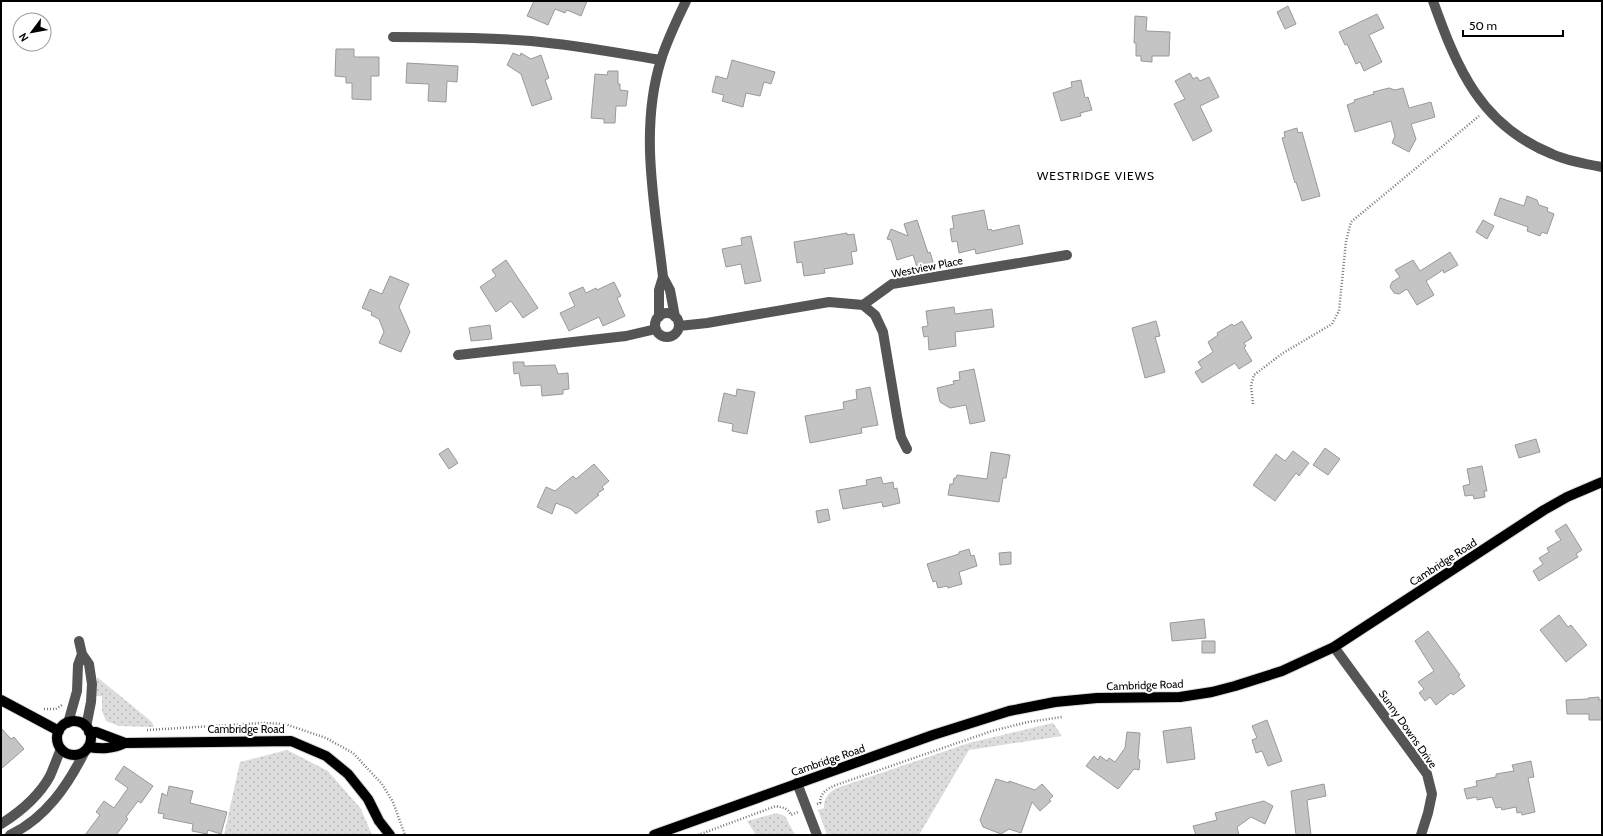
<svg xmlns="http://www.w3.org/2000/svg" width="1603" height="836" font-family="Cabin,sans-serif">
<style>
.grass{fill:url(#grass-dots)}
.building{fill:#c4c4c4;stroke:#999}
.lines{fill:none;stroke-linecap:round;stroke-linejoin:round}
.major-casing{stroke:#dbdbdb;stroke-width:12}
.path{stroke:#777;stroke-width:2.5;stroke-dasharray:1 2;stroke-linecap:butt}
.minor{stroke:#555;stroke-width:10}
.major{stroke:#000;stroke-width:10}
.labels{text-anchor:middle;stroke-width:4;stroke-linejoin:round;paint-order:stroke}
.street-label{font-size:11px;fill:#000;stroke:#fff}
.neighbourhood-label{font-size:12px;letter-spacing:1px;fill:#000;stroke:#fff}
</style>
<defs>
<pattern id="grass-dots" width="8" height="8" patternUnits="userSpaceOnUse"><rect width="8" height="8" fill="#dcdcdc"/><path d="M2 2h.1M6 6h.1" fill="none" stroke="#bbb" stroke-width="1.8" stroke-linecap="round"/></pattern>
</defs>
<rect width="100%" height="100%" fill="#fff"/>
<!-- grass -->
<path class="grass" d="M97,677L152,722L154,727L119,726L106,721L102,711V696H96Z
M1053,723L1062,736L969,750L919,835H827L818,810L824,808C824,797 828,793 837,788L969,743Z
M287,750L328,771L361,809L372,835H224L240,762Z
M777,813L785,816L795,835H756L747,821Z"/>
<!-- building -->
<path class="building" d="M534,1H587L581,16L567,10L565,13L555,9L548,25L527,16Z
M1288,6L1296,24L1285,29L1277,12Z
M1377,14L1384,28L1369,35L1382,62L1364,71L1360,62L1356,64L1347,44L1345,45L1339,32Z
M1135,16L1147,17L1146,31L1170,32L1169,56H1152V62L1141,61V56H1136V43H1134Z
M336,49H354V57H379V76H371V100L352,99V83H346V77L335,76Z
M513,53L520,56L521,53L531,59L541,55L549,78L545,80L552,99L532,106L521,74L507,65Z
M732,60L775,72L771,84L764,82L760,96L746,93L743,107L722,101L724,95L712,92L716,76L727,79Z
M407,63L458,66L457,82L447,81L446,102L428,101L429,84L406,83Z
M608,71H618V84H620V90L628,91L626,106H616L615,123H604V119L591,118L595,74L607,75Z
M1190,73L1193,79L1197,77L1200,81L1209,77L1219,97L1200,106L1212,131L1193,141L1174,104L1185,99L1175,81Z
M1081,80L1085,98L1088,97L1092,110L1080,113L1081,116L1061,121L1053,93L1072,87L1071,82Z
M1389,88L1395,90L1403,88L1409,108L1431,102L1435,117L1411,124L1416,139L1409,152L1392,143L1395,136L1391,121L1355,132L1347,105L1355,102L1354,100L1374,94L1373,92Z
M1297,128L1298,133L1302,132L1320,196L1302,201L1296,182L1295,183L1282,138L1285,137L1284,132Z
M1527,196L1537,200L1539,205L1548,208L1547,211L1554,214L1547,234L1542,232L1540,236L1527,231L1528,227L1494,215L1500,198L1524,206Z
M984,210L988,230L991,229L992,231L1019,225L1023,244L976,254L975,249L959,253L957,241L952,242L950,229L954,228L952,216Z
M917,220L928,253L930,252L934,265L918,270L913,255L897,260L891,240L887,239L891,229L908,236L904,224Z
M1483,220L1494,226L1487,239L1476,232Z
M847,233V235L854,234L857,251L851,252L853,264L824,269L825,273L804,276L802,262L797,263L794,242Z
M751,236L761,281L745,284L741,264L726,267L722,249L742,245L741,238Z
M1450,252L1458,265L1444,273L1443,270L1426,281L1434,295L1417,305L1407,289L1399,294L1394,293L1390,287L1392,282L1400,277L1395,270L1413,260L1420,271Z
M506,260L538,308L523,318L511,301L496,312L480,287L496,276L492,270Z
M390,276L409,284L399,307L410,332L401,352L379,343L384,332L379,319L371,315L372,312L362,308L370,289L382,294Z
M614,282L621,296L617,298L625,316L603,326L599,317L569,331L560,313L575,306L569,293L583,287L586,293L596,288L597,290Z
M954,307L955,314L992,309L994,327L955,332L956,346L929,350L928,336L924,337L922,327L928,326L926,311Z
M1156,321L1160,336L1155,337L1165,372L1145,378L1132,328Z
M1242,321L1252,338L1244,343L1246,346L1244,348L1252,361L1239,369L1235,363L1202,383L1195,372L1202,368L1198,362L1213,352L1208,342L1218,335L1217,333L1232,324L1234,326Z
M490,325L492,339L471,341L469,328Z
M513,362H524V366L555,365L558,374L568,373L569,389L563,390V394L542,396L541,385L521,386L519,373L514,374Z
M974,369L985,421L970,424L966,405L950,408L940,402L937,388L954,384L953,381L960,380L959,372Z
M870,387L878,425L861,428L862,433L810,443L805,416L844,409L843,402L857,399L856,390Z
M737,389L755,392L747,434L732,431L733,424L718,421L724,393L736,396Z
M1536,439L1540,452L1519,458L1515,445Z
M448,448L458,463L449,469L439,454Z
M1325,448L1340,459L1328,475L1313,465Z
M1293,451L1309,463L1299,476L1296,473L1275,501L1253,485L1276,454L1285,461Z
M991,452L1010,455L1006,478H1003L999,502L948,495L950,484H953L954,478H956L957,475L987,479Z
M594,464L609,481L602,487L604,489L597,494L599,495L576,514L571,509L556,503L552,514L537,507L546,487L555,491L573,476L576,479Z
M1482,466L1487,491H1484L1485,497L1474,499L1473,495L1465,496L1463,486L1470,484L1467,469Z
M881,477L883,484L893,482L894,489L897,488L900,503L883,507L882,502L843,509L839,490L867,485L866,480Z
M828,509L830,520L818,523L816,511Z
M1566,524L1582,550L1576,554L1578,557L1539,581L1533,571L1543,564L1539,558L1549,552L1547,548L1561,540L1555,531Z
M969,549L971,556L974,555L977,566L959,572L962,584L948,588L947,586L938,588L936,581L933,582L927,564L959,554V552Z
M1011,552V564L1000,565L999,553Z
M1559,615L1568,627L1571,625L1587,645L1566,662L1540,630Z
M1204,619L1206,638L1172,641L1170,623Z
M1428,631L1460,675L1458,676L1465,686L1453,695L1451,693L1436,705L1430,697L1425,701L1419,693L1424,689L1418,682L1434,671L1415,641Z
M1202,641H1215V653H1202Z
M1599,697V700H1602V720H1589V714H1567L1566,700L1588,699V698Z
M1267,720L1282,761L1268,766L1262,751L1256,753L1252,740L1257,738L1252,726Z
M1191,727L1195,759L1167,763L1163,731Z
M1,728L11,739L14,737L24,749L1,769Z
M1127,732L1140,733L1138,759L1140,760L1139,770L1134,769L1118,789L1086,766L1094,756L1098,760L1100,756L1107,761L1109,758L1115,762L1125,748Z
M1531,761L1534,777L1528,778L1535,812L1522,815L1521,812L1517,813L1516,807L1502,810L1501,807L1496,808L1492,797L1477,800V797L1467,799L1464,789L1477,786L1476,781L1496,777V774L1514,771L1512,765Z
M124,766L153,786L141,803L138,801L126,817L128,819L116,835H85L100,815L96,812L104,801L114,808L128,788L115,779Z
M996,779L1009,783V781L1035,790L1042,784L1053,796L1049,800L1051,801L1040,811L1032,802L1021,833L1009,829L1001,834L983,827L980,820Z
M1324,784L1326,796L1307,800L1311,835H1296L1291,791Z
M169,786L193,791L190,803L227,812L221,834L208,830L207,834L192,831L193,824L163,818L164,814L158,813L162,793L167,796Z
M1264,801L1273,806L1265,824L1251,817L1237,827L1239,835H1196L1193,826L1217,820L1215,813Z"/>
<g class="lines">
<defs>
<path id="major" d="M1,700L59,731
M57 738a17 17 0 1 1 34 0a17 17 0 1 1-34 0Z
M89,732H96L125,743L291,741L326,756L348,774L368,799L379,821L390,835
M88,747C102,749 112,749 125,743
M654,835L933,735L1009,711L1055,702L1097,698L1180,697L1212,692L1235,686L1282,671L1334,647L1544,510L1567,497L1602,482"/>
</defs>
<!-- major casing -->
<use href="#major" class="major-casing"/>
<!-- path -->
<path class="path" d="M1253,404L1251,385L1254,375L1283,353L1332,324L1339,311L1346,241L1351,222L1479,116
M44,709H56L62,705
M147,730L263,723L285,724L326,738L353,753L382,784L393,802L405,835
M817,804L820,803C820,793 827,789 836,785L992,731L1028,722L1062,717
M698,835L776,806C784,808 788,808 791,815L798,812"/>
<!-- minor -->
<path class="minor" d="M1433,1C1457,68 1480,125 1552,154C1568,161 1585,164 1602,167
M393,37C439,37 485,37 531,41C575,45 618,53 661,60
M663,277L670,290L675,317
M863,305L875,315L883,332L897,416L901,437L907,449
M655 325a12 12 0 1 1 24 0a12 12 0 1 1-24 0Z
M659,317V290L663,277C655,206 639,130 661,60C667,40 677,20 686,1
M679,326L707,323L829,302L863,305L892,284L1067,255
M458,355L626,336L656,329
M79,641L82,654L89,664L92,684L91,702L86,727
M1334,647L1427,774L1432,794L1428,813L1421,835
M68,723L77,691L78,665L82,654
M797,783L817,835
M1,824C20,812 39,796 50,776C54,767 57,758 61,749
M10,835C46,818 68,785 85,751"/>
<!-- major -->
<use href="#major" class="major"/>
</g>
<g class="labels">
<!-- street labels -->
<g class="street-label">
<text transform="translate(927 267) rotate(-11)" y="4">Westview Place</text>
<text transform="translate(1443 562) rotate(-33)" y="4">Cambridge Road</text>
<text transform="translate(1145 685) rotate(-2)" y="4">Cambridge Road</text>
<text x="246" y="733">Cambridge Road</text>
<text transform="translate(1408 729) rotate(55)" y="4">Sunny Downs Drive</text>
<text transform="translate(828 760) rotate(-19)" y="4">Cambridge Road</text>
</g>
<!-- neighbourhood labels -->
<g class="neighbourhood-label">
<text x="1096" y="180">WESTRIDGE VIEWS</text>
</g>
</g>
<!-- border -->
<rect width="1603" height="836" fill="none" stroke="#000000" stroke-width="4"/>
<!-- north arrow -->
<g transform="translate(32 32) rotate(238)"><circle r="19" fill="#ffffff" stroke="#999999"/>
<path d="M0-3L7 15L0 10L-7 15Z" fill="#000000"/>
<text y="-6" font-size="11" font-weight="bold" text-anchor="middle" fill="#000000">N</text>
</g>
<!-- scale -->
<path d="M1463 30v6h100v-6" fill="none" stroke="#000000" stroke-width="2"/>
<text x="1469" y="30" font-size="12" fill="#000000" stroke="#ffffff" stroke-width="3" paint-order="stroke">50 m</text>
</svg>
